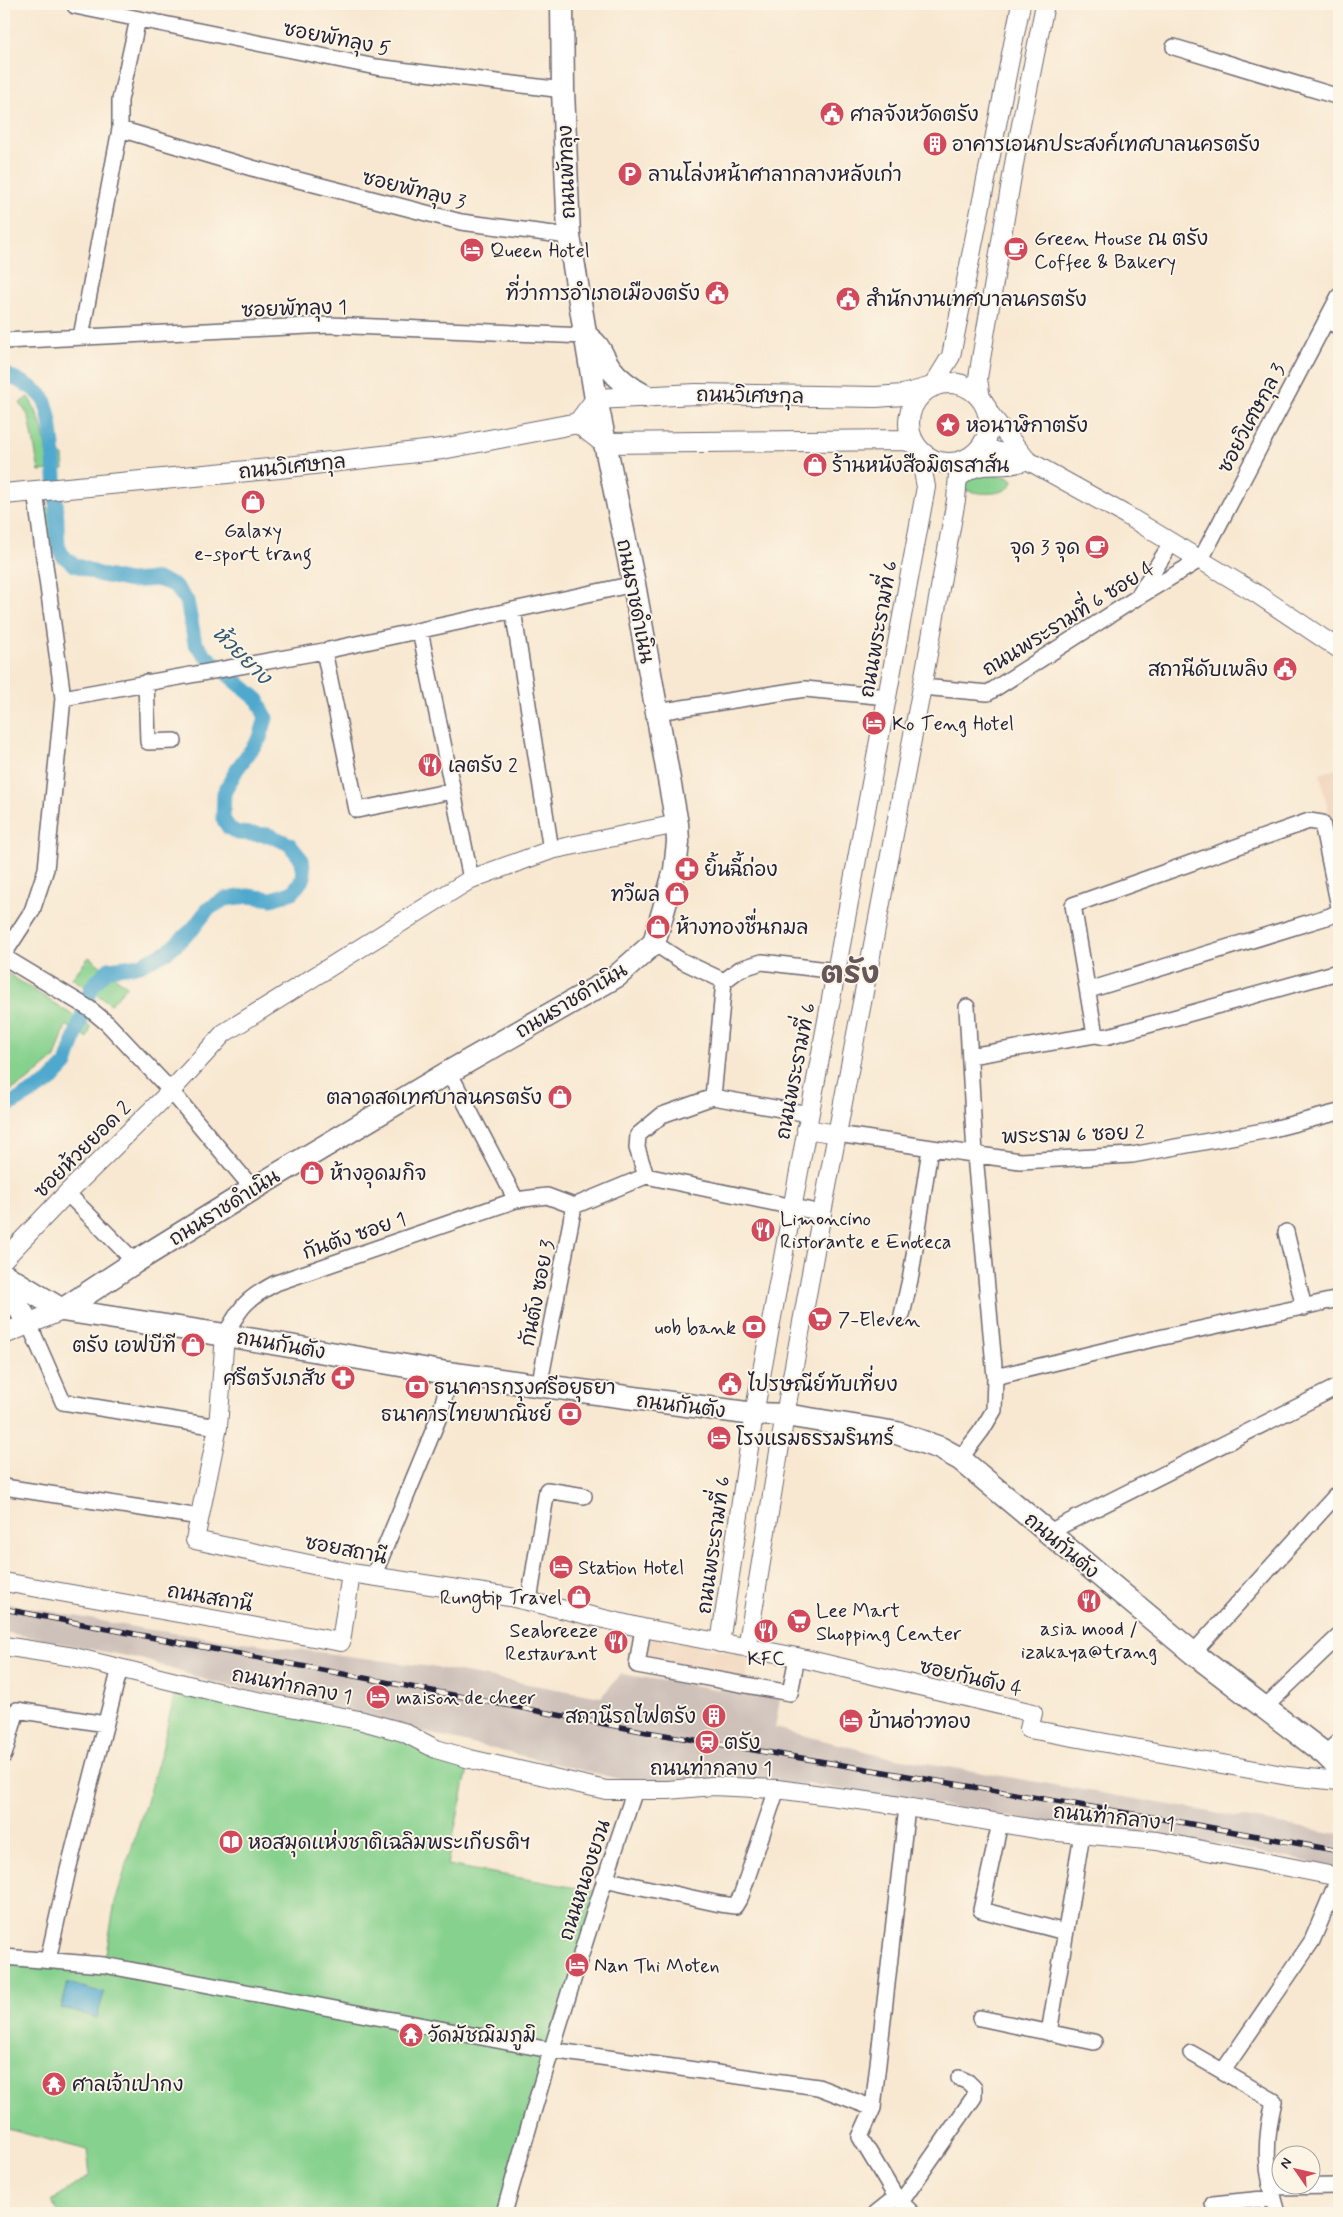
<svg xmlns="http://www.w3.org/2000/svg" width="1343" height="2217" font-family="Mynerve,'Playpen Sans Thai',sans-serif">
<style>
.built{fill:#f1d5bd}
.industrial{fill:#cec1ba}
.green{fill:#87d18e;stroke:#547a64}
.water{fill:#50a8cd;stroke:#396584}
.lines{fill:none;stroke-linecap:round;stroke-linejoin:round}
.canal{stroke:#50a8cd;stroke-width:15}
.minor-casing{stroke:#6d6770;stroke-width:18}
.tertiary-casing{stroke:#6d6770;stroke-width:20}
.secondary-casing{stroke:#6d6770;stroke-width:22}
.primary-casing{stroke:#6d6770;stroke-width:25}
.minor{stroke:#fff;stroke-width:15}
.tertiary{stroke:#fff;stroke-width:18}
.secondary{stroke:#fff;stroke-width:20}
.primary{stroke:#fff;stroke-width:22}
.rail-casing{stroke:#22223b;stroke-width:5.5}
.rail{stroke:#fcf5e5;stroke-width:4;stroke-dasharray:11;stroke-linecap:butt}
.labels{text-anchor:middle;stroke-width:4;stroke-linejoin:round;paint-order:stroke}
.street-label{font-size:20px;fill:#22223b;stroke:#fcf5e5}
.poi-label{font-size:20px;fill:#22223b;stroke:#fcf5e5;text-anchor:start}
.water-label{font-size:21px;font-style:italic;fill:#345875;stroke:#fcf5e5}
.town-label{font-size:30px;font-weight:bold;fill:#65565c;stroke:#fcf5e5}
</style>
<rect width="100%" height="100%" fill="#fcf5e5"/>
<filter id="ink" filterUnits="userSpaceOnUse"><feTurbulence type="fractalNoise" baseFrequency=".02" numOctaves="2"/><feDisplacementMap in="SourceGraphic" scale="10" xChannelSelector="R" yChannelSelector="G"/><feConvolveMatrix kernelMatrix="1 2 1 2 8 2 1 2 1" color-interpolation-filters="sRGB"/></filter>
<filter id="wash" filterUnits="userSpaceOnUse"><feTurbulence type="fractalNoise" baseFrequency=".0096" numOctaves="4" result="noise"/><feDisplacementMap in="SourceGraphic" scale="20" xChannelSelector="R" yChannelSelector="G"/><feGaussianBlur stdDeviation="1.12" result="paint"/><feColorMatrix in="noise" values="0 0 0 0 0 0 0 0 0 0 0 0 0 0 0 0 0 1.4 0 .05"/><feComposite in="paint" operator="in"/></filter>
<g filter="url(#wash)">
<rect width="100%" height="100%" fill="#f8e8d1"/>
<!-- built -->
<path class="built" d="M1339,768V860L1320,774Z
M648,1636L750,1656L746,1680L643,1658Z"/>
<!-- industrial -->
<path class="industrial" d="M4,1603L144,1629L431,1667L601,1697L621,1674L780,1699L775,1728L885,1756L1339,1834V1868L1217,1844L1070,1827L809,1784L636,1783L209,1681L141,1659L4,1632Z"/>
<!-- green -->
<path class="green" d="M28,397C41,416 44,434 47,457L63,456L64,469L39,471L29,417L20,403Z
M982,474L1009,477L1013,480C1011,497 975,495 964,489L965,480Z
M62,507V515L53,516L56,548L47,549L44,509Z
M89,957L127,986L111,1004L72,978Z
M4,971L91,1027L87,1038L66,1025L55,1058L26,1082L4,1094Z
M177,1682L354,1719L470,1759L447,1865L600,1892L504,2213H60L51,2201L90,2175L87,2150L4,2128V1978L10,1957L104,1965L115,1902L162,1750Z"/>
<!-- water -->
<path class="water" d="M68,1983L104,1993L97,2018L61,2008Z"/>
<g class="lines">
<!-- canal -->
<path class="canal" d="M4,374C15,378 36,388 43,398C56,418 56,516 58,545L62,555L73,564L101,575L130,581L157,579L174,585L187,601L195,643L206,656L258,700L266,718L260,738L237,769L224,793L223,819L229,828L238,833L269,835L289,844L302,860L304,877L293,892L272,899L248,896L225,899L208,909L192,930L168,951L140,965L109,969L92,986L66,1064L49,1082L4,1108"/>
</g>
</g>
<g filter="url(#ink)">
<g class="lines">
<defs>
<path id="minor" d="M75,6L376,67L563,90
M1174,47L1339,97
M120,129L252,168L461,222L569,236
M1326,320L1339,327
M81,337L120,129V100L138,19
M4,341L329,325L585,336
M1140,593L1172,542
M513,610L551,850
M420,631L471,879
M324,651L357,810L452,791
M146,682L148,742L174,741
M922,687L988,693L1138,597L1201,559L1339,296
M63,698L324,651L634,584
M657,712L805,689L887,697
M654,943L680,960L724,981L740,969L762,962L836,971
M4,954L32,911L46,869L63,698L35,491
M4,957L90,1009L108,1024L171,1091L253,1189
M1089,990L1330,916L1339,911
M1095,1035L1073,905L1309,821L1322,823L1339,907
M970,1056L1095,1035L1105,1037L1338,972
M449,1072L516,1200
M713,1097L724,981
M837,1134L1020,1161L1132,1155L1269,1130L1339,1112
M646,1176L637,1148L638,1135L662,1115L713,1097L809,1114
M67,1193L135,1262
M1286,1232L1304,1308
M902,1315L911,1275L930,1149
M29,1324L63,1402L218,1427
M225,1335C241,1306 246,1299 276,1283L516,1200L547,1196L574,1206L646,1176L822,1213
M995,1377L1140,1342L1339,1299
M539,1387L574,1206
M960,1459L982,1430L994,1410L995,1377L975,1155L967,1007
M4,1487L200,1517
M1047,1533L1339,1386
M373,1577L439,1417L445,1395L447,1373
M529,1601L547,1490L584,1496
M643,1628L637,1665L790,1693L797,1657
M1193,1653L1339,1492
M1265,1707L1339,1636
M1325,1754L1339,1741
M4,1755L17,1710L105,1724
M907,1807L873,2108L860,2137L896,2197L912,2213
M1000,1823L981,1910L1065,1932
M604,1879L720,1904L735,1906L741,1896L777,1789
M4,1957L104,1965L550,2050L818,2087L873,2108
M48,1960L68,1870L120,1668
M980,2018L1094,2042
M1049,2033L1082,1834
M1191,2053L1274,2101C1264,2144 1265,2170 1278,2213
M1223,2071L1312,1941L1339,1877
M1270,2187L1339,2186
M901,2202L974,2097V2088L968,2082L959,2078
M1213,2204L1273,2198
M504,2213C544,2071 587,1930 635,1790
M876,2213L896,2197"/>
<path id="tertiary" d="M932,387L951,356L1021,4
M981,400L978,378L981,359L1019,135L1045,4
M986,409L1027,460
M981,447L1027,460L1126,515L1257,594L1339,649
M959,478C981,457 998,471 1022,462
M806,1129L837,1134
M4,1259L67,1193L171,1091L224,1033L471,879L551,850L677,824
M225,1335L218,1427L195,1540L351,1573L510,1597L643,1628L797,1657L1033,1713L1029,1729L1288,1776L1339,1781
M4,1582L341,1642L351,1573
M720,1643L754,1414L926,487L919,450
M4,1646L74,1657L237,1697L359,1720L403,1732L436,1749L470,1759L606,1790H668L712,1786L777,1789L889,1804L1047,1831L1157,1841L1339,1877
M747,1648L785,1415L822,1213L922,687L956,500L959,462"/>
<path id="secondary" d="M909 423a40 40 0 1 1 80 0a40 40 0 1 1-80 0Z
M578,423L604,443L904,440L914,443
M4,494L279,468L442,449L578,423L596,399L696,394L876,397L903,395L932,387
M4,1334L62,1310"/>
<path id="primary" d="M586,336C603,348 600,354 610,368C619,380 632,389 645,396
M4,1275L62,1310L225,1335L447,1373L754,1414L785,1415L897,1433L940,1448L960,1459L1193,1653L1325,1754L1339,1768
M4,1284L29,1324
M62,1310L135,1262L253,1189L449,1072L617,976L654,943L675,870L678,842L677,824L634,584L596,399L569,236L563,90L562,4"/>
</defs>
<!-- minor casing -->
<use href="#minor" class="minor-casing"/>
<!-- tertiary casing -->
<use href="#tertiary" class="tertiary-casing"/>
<!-- secondary casing -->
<use href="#secondary" class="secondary-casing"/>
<!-- primary casing -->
<use href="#primary" class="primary-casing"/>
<!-- minor -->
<use href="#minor" class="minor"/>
<!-- tertiary -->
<use href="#tertiary" class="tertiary"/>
<!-- secondary -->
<use href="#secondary" class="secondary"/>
<!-- primary -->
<use href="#primary" class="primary"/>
<defs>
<path id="rail" d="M4,1609L647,1732L1180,1822L1339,1851"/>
</defs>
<!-- rail casing -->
<use href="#rail" class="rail-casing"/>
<!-- rail -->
<use href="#rail" class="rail"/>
</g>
</g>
<!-- icons -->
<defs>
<symbol id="civic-disc" viewBox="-11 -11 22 22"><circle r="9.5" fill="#d1495b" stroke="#fcf5e5"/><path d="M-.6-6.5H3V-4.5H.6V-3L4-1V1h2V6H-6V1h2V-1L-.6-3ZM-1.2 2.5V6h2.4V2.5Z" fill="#fff"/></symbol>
<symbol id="building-disc" viewBox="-11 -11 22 22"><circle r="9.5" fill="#d1495b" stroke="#fcf5e5"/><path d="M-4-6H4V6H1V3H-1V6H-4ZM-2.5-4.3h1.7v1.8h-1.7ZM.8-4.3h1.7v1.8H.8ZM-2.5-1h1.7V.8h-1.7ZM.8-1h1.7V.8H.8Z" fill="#fff"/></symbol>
<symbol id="parking-disc" viewBox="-11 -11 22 22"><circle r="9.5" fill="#d1495b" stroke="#fcf5e5"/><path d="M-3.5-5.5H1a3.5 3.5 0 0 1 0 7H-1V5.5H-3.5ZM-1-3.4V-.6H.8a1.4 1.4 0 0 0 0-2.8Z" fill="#fff"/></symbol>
<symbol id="cafe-disc" viewBox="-11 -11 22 22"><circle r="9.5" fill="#d1495b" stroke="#fcf5e5"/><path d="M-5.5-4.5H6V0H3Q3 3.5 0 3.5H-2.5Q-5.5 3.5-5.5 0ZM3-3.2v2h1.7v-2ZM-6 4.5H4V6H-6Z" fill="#fff"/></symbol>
<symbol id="hotel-disc" viewBox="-11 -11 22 22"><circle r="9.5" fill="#d1495b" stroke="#fcf5e5"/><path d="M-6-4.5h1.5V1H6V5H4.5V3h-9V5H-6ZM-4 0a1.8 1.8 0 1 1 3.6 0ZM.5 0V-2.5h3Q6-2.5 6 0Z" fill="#fff"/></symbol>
<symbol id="sight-disc" viewBox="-11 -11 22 22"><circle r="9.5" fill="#d1495b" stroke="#fcf5e5"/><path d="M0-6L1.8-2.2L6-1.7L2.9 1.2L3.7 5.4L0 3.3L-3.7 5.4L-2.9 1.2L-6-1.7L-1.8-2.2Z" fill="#fff"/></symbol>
<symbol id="shop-disc" viewBox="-11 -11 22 22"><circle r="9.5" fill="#d1495b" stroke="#fcf5e5"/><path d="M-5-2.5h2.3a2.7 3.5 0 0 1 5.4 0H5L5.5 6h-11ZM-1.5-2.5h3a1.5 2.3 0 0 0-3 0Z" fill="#fff"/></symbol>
<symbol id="restaurant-disc" viewBox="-11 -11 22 22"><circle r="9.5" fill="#d1495b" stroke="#fcf5e5"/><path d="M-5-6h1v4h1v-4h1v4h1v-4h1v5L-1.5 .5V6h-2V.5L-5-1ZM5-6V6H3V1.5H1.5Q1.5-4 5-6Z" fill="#fff"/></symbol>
<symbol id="pharmacy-disc" viewBox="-11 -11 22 22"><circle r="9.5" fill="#d1495b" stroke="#fcf5e5"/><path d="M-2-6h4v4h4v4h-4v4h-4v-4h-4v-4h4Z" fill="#fff"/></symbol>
<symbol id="supermarket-disc" viewBox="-11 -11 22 22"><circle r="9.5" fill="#d1495b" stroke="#fcf5e5"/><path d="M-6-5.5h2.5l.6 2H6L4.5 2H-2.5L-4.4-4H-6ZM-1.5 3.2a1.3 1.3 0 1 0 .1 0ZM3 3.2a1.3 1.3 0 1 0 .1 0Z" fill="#fff"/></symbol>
<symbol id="bank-disc" viewBox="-11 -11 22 22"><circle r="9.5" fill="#d1495b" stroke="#fcf5e5"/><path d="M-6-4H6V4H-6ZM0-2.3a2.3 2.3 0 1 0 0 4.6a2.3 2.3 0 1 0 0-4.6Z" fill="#fff"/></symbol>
<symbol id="station-disc" viewBox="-11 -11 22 22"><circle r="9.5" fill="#d1495b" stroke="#fcf5e5"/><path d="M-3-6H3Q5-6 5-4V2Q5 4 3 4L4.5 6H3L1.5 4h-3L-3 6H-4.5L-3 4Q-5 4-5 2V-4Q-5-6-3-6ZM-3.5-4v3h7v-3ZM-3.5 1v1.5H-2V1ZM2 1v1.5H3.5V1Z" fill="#fff"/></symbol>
<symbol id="library-disc" viewBox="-11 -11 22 22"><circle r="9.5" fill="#d1495b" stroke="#fcf5e5"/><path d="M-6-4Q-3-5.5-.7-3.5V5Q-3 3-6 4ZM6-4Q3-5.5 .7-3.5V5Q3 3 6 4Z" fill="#fff"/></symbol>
<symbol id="temple-disc" viewBox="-11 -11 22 22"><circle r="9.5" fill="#d1495b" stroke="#fcf5e5"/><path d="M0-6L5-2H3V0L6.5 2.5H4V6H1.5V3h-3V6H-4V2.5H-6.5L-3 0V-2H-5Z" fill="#fff"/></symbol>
</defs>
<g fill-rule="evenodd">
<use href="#civic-disc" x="818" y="100" width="28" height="28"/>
<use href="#building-disc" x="921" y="130" width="28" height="28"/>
<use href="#parking-disc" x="616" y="160" width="28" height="28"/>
<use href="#cafe-disc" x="1002" y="235" width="28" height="28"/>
<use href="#hotel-disc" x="458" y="236" width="28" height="28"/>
<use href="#civic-disc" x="703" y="279" width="28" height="28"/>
<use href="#civic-disc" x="834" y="285" width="28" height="28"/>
<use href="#sight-disc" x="934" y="411" width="28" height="28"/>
<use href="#shop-disc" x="801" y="451" width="28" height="28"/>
<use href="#shop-disc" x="239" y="488" width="28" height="28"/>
<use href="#cafe-disc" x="1083" y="533" width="28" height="28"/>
<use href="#civic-disc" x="1271" y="655" width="28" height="28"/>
<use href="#hotel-disc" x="860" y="709" width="28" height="28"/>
<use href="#restaurant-disc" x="416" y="751" width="28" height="28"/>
<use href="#pharmacy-disc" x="673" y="855" width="28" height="28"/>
<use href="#shop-disc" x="663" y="880" width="28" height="28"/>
<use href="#shop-disc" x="644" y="913" width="28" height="28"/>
<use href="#shop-disc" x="546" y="1083" width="28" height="28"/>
<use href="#shop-disc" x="298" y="1159" width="28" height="28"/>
<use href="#restaurant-disc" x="749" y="1216" width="28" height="28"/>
<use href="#supermarket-disc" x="806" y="1305" width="28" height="28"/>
<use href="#bank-disc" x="740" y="1313" width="28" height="28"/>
<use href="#shop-disc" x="179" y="1331" width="28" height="28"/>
<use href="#pharmacy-disc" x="329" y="1364" width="28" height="28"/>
<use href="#civic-disc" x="716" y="1370" width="28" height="28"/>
<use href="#bank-disc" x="403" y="1373" width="28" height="28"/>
<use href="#bank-disc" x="556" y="1400" width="28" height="28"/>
<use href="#hotel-disc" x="705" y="1424" width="28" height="28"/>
<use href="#hotel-disc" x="547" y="1553" width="28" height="28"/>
<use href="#shop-disc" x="565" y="1583" width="28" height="28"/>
<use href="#restaurant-disc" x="1075" y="1587" width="28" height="28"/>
<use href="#supermarket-disc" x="785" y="1607" width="28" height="28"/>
<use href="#restaurant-disc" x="752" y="1617" width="28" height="28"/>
<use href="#restaurant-disc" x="602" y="1628" width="28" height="28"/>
<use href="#hotel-disc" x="364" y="1683" width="28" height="28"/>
<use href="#building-disc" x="700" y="1702" width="28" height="28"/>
<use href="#hotel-disc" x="837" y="1707" width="28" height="28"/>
<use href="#station-disc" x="693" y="1728" width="28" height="28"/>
<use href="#library-disc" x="217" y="1828" width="28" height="28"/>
<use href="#hotel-disc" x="563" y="1951" width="28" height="28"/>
<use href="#temple-disc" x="397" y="2021" width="28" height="28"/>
<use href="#temple-disc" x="40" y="2070" width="28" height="28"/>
</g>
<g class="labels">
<!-- street labels -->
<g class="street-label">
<text transform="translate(337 38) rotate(11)" y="7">ซอยพัทลุง 5</text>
<text transform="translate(566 172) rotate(-92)" y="7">ถนนพัทลุง</text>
<text transform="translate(414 189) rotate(14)" y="7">ซอยพัทลุง 3</text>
<text transform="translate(294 308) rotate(-2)" y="7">ซอยพัทลุง 1</text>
<text transform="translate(750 395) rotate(1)" y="7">ถนนวิเศษกุล</text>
<text transform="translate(1251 418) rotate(-62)" y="7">ซอยวิเศษกุล 3</text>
<text transform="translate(292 466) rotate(-6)" y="7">ถนนวิเศษกุล</text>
<text transform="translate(636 601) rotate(79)" y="7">ถนนราชดำเนิน</text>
<text transform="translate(1068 618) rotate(-32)" y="7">ถนนพระรามที่ 6 ซอย 4</text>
<text transform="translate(878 629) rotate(-80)" y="7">ถนนพระรามที่ 6</text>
<text transform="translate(571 1000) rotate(-31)" y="7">ถนนราชดำเนิน</text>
<text transform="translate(795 1071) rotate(-79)" y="7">ถนนพระรามที่ 6</text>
<text transform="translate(1073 1134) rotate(-2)" y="7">พระราม 6 ซอย 2</text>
<text transform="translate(82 1149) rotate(-45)" y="7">ซอยห้วยยอด 2</text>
<text transform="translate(224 1207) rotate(-32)" y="7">ถนนราชดำเนิน</text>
<text transform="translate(354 1235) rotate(-19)" y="7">กันตัง ซอย 1</text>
<text transform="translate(537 1293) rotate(-79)" y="7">กันตัง ซอย 3</text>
<text transform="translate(281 1344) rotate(10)" y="7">ถนนกันตัง</text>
<text transform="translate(681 1405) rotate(7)" y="7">ถนนกันตัง</text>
<text transform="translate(713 1545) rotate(-82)" y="7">ถนนพระรามที่ 6</text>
<text transform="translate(1062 1545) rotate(40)" y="7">ถนนกันตัง</text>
<text transform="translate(346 1549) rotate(11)" y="7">ซอยสถานี</text>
<text transform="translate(210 1597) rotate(10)" y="7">ถนนสถานี</text>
<text transform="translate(971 1677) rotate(13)" y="7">ซอยกันตัง 4</text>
<text transform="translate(292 1685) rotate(11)" y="7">ถนนท่ากลาง 1</text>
<text x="711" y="1775">ถนนท่ากลาง 1</text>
<text transform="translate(1114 1817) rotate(6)" y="7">ถนนท่ากลาง 1</text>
<text transform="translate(584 1880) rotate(-72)" y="7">ถนนหนองยวน</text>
</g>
<!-- poi labels -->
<g class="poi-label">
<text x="850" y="121">ศาลจังหวัดตรัง</text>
<text x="952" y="151">อาคารเอนกประสงค์เทศบาลนครตรัง</text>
<text x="648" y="181">ลานโล่งหน้าศาลากลางหลังเก่า</text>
<text x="1034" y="245">Green House ณ ตรัง<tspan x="1034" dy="23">Coffee &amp; Bakery</tspan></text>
<text x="490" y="257">Queen Hotel</text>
<text x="700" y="300" text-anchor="end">ที่ว่าการอำเภอเมืองตรัง</text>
<text x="866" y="306">สำนักงานเทศบาลนครตรัง</text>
<text x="966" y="432">หอนาฬิกาตรัง</text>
<text x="832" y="472">ร้านหนังสือมิตรสาส์น</text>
<text x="253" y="537" text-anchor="middle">Galaxy<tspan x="253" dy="23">e-sport trang</tspan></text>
<text x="1080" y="554" text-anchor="end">จุด 3 จุด</text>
<text x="1268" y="676" text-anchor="end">สถานีดับเพลิง</text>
<text x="892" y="730">Ko Teng Hotel</text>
<text x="448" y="772">เลตรัง 2</text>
<text x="704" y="876">ยิ้นฉี้ถ่อง</text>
<text x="660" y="901" text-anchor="end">ทวีผล</text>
<text x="676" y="934">ห้างทองชื่นกมล</text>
<text x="542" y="1104" text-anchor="end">ตลาดสดเทศบาลนครตรัง</text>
<text x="330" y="1180">ห้างอุดมกิจ</text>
<text x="780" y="1225">Limoncino<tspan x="780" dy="23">Ristorante e Enoteca</tspan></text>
<text x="838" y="1326">7-Eleven</text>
<text x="736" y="1334" text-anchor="end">uob bank</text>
<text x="176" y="1352" text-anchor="end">ตรัง เอฟบีที</text>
<text x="326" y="1385" text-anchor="end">ศรีตรังเภสัช</text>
<text x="748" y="1391">ไปรษณีย์ทับเที่ยง</text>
<text x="434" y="1394">ธนาคารกรุงศรีอยุธยา</text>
<text x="552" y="1421" text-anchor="end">ธนาคารไทยพาณิชย์</text>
<text x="736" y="1445">โรงแรมธรรมรินทร์</text>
<text x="578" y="1574">Station Hotel</text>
<text x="562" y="1604" text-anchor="end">Rungtip Travel</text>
<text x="816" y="1617">Lee Mart<tspan x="816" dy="23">Shopping Center</tspan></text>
<text x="1089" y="1635" text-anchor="middle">asia mood /<tspan x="1089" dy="23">izakaya@trang</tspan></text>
<text x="598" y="1637" text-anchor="end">Seabreeze<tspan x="598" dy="23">Restaurant</tspan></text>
<text x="766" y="1665" text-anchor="middle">KFC</text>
<text x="396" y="1704">maison de cheer</text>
<text x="696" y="1723" text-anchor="end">สถานีรถไฟตรัง</text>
<text x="868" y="1728">บ้านอ่าวทอง</text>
<text x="724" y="1749">ตรัง</text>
<text x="248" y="1849">หอสมุดแห่งชาติเฉลิมพระเกียรติฯ</text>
<text x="594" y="1972">Nan Thi Moten</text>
<text x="428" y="2042">วัดมัชฌิมภูมิ</text>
<text x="72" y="2091">ศาลเจ้าเปากง</text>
</g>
<!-- water labels -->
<g class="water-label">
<text transform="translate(242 655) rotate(45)" y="7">ห้วยยาง</text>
</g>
<!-- town labels -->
<g class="town-label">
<text x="850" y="983">ตรัง</text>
</g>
</g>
<!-- margin -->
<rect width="1343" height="2217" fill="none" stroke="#fcf5e5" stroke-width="20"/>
<!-- north arrow -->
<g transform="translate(1296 2170) rotate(304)"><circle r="24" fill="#fcf5e5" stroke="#a5a1a1"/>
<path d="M0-4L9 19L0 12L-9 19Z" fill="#d1495b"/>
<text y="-8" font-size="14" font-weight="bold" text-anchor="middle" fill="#22223b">N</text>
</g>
</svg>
